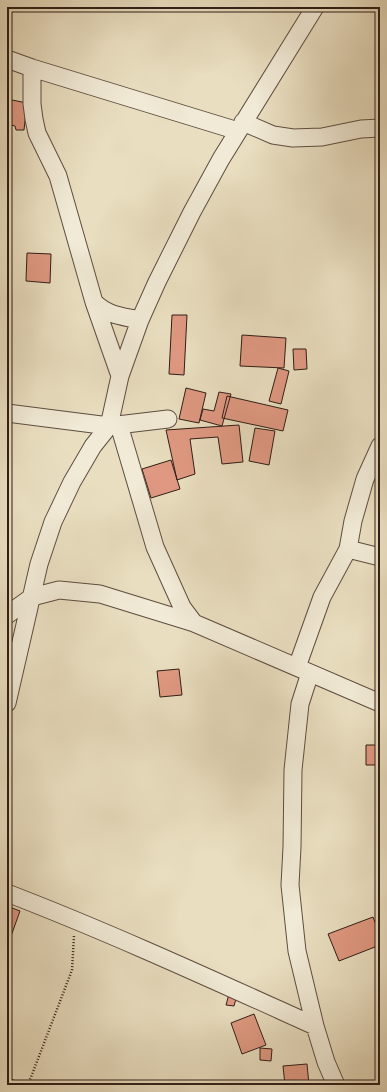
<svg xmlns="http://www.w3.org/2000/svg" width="387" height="1092" font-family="'Old Standard TT',serif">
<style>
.building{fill:#e09982;stroke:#2f1d16}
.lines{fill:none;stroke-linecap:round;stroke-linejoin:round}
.minor-casing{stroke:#5e4d40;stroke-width:19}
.path{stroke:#2f1d16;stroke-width:2.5;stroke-dasharray:1 2;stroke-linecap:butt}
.minor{stroke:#f1ead6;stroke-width:17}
</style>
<rect width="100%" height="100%" fill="#e9dec0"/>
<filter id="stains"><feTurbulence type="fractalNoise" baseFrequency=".005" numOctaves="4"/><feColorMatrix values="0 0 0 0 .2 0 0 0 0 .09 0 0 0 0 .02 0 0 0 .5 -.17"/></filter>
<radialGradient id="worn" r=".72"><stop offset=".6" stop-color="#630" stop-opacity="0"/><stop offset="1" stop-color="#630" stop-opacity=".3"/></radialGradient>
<!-- building -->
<path class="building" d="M7,99L27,103L24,130H16L15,126L7,124Z
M27,253L51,254L50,283L26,281Z
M172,315H187L184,375L169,374Z
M242,335L286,338L284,368L240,366Z
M293,349H306L307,369L294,370Z
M278,368L289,371L281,404L269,401Z
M186,388L206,393L199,423L179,419Z
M219,392L231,394L222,426L200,420L203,409L214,411Z
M227,396L288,410L283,431L222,418Z
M239,425L243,462L222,464L218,437L190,439L195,474L177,480L166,430Z
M255,428L275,431L269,465L249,461Z
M171,460L180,489L151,498L142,469Z
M179,669L182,695L160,697L157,671Z
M366,745H380V765H366Z
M7,906L20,911L10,939L7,938Z
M373,917L380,935V945L339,961L328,934Z
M229,994L237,995L234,1006L226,1005Z
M254,1014L266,1045L242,1054L231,1023Z
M260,1048L272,1049L271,1061L260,1060Z
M307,1064L309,1085H285L283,1066Z
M8,1078L19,1082L18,1085H7Z"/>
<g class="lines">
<defs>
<path id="minor" d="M7,59L32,68L238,131
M32,68V104L34,119L37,133L58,176L94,302C108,316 122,316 140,320
M243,122L273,135L293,138L322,137L361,129L380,128
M94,302L120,376
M7,413L109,426L168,419
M119,425L155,547L182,607L194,623
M348,549L380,557
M7,615L32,597L59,590L100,594L194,623L380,703
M297,667L322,597L348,549L353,521L365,479L380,446
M310,673L300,704L293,770L292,847L290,885L297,951L315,1026L326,1062L336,1085
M7,703L39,564L53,522L72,482L93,446L109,426L120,376L140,320L157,282L192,212L221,159L315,7
M7,893C111,933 213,980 315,1026"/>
</defs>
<!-- minor casing -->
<use href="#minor" class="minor-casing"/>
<!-- path -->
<path class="path" d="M28,1085L72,970L74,936"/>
<!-- minor -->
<use href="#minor" class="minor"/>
</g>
<!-- margin -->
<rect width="387" height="1092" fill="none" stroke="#e9dec0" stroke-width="24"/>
<rect x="8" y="8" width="371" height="1076" fill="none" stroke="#2f1d16" stroke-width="2"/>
<rect x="12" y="12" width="363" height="1068" fill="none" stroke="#2f1d16"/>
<rect width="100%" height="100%" filter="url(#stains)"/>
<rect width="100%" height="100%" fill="url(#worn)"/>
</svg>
